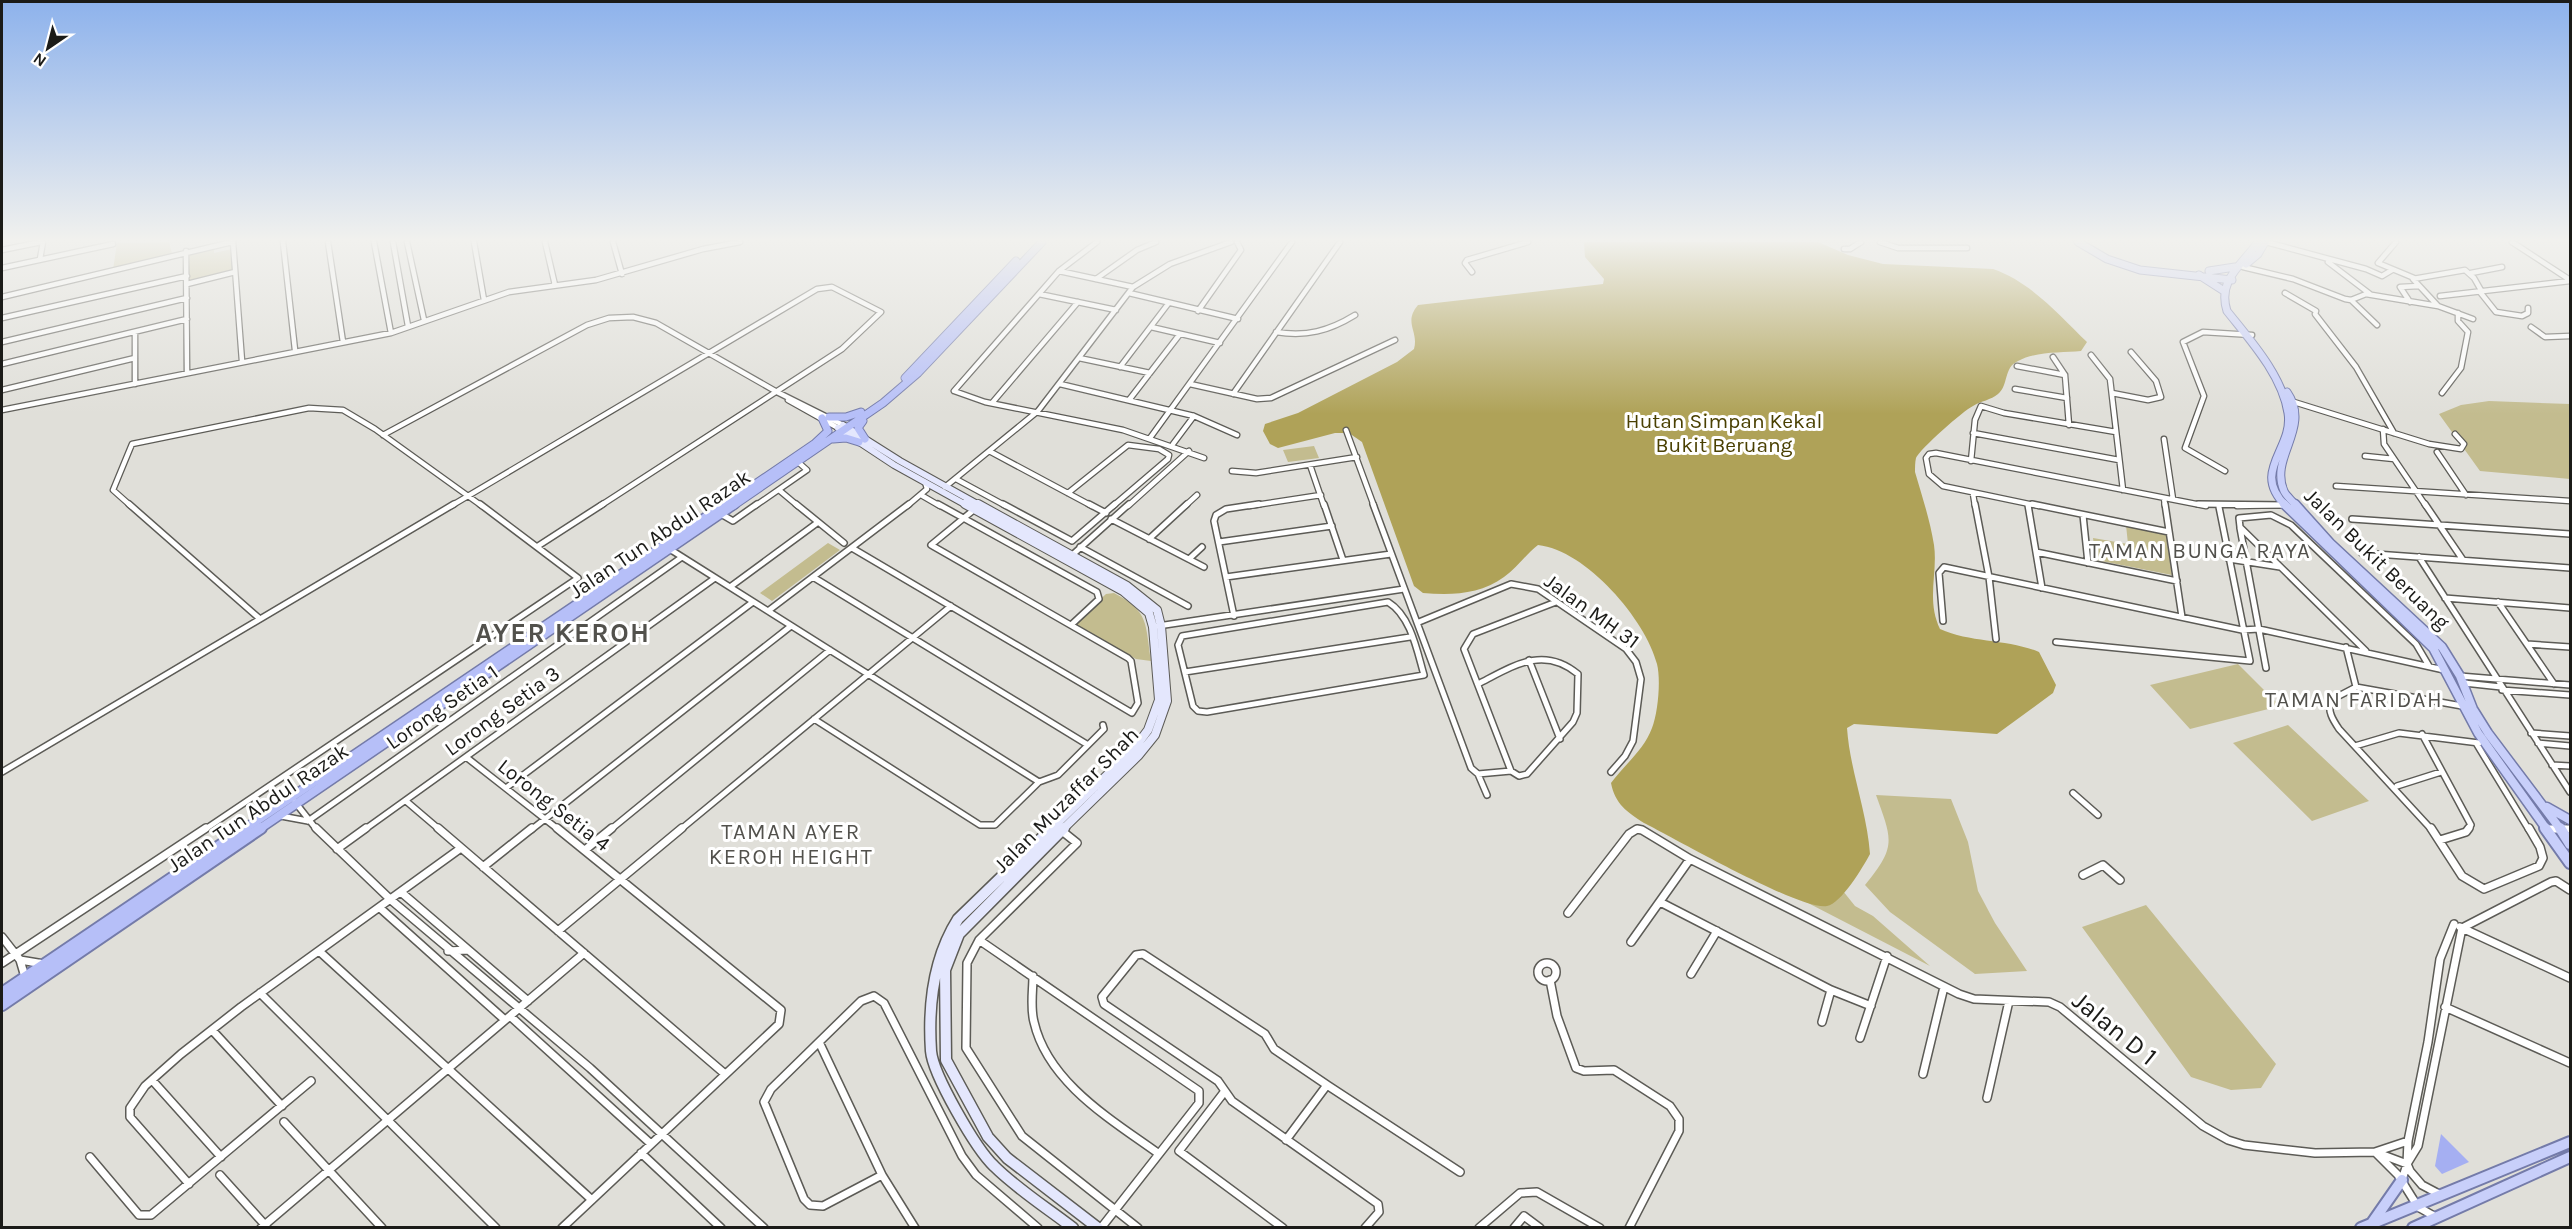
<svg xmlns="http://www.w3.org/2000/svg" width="2572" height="1229" font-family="Karla,sans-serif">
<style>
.green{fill:#c3bc8f}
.forest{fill:#afa258}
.water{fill:#a5aff2}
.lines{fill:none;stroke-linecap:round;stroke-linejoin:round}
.minor-far2-casing{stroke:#5c5b56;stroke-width:7}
.minor-far1-casing{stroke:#5c5b56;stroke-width:8}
.minor-casing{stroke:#5c5b56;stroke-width:10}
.secondary-far2-casing{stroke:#5c5b56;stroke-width:8}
.secondary-far1-casing{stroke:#5c5b56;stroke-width:10}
.secondary-casing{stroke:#5c5b56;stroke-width:13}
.primary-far2-casing{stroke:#747ba9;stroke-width:9}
.primary-far1-casing{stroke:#747ba9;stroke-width:11}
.primary-casing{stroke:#747ba9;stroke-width:14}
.trunk-far2-casing{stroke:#747ba9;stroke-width:9}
.trunk-far1-casing{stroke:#747ba9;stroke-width:11}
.trunk-casing{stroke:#747ba9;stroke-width:14}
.minor-far2{stroke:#fff;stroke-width:4.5}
.minor-far1{stroke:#fff;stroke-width:5}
.minor{stroke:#fff;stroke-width:7}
.secondary-far2{stroke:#e4e7fd;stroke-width:6}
.secondary-far1{stroke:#e4e7fd;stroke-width:8}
.secondary{stroke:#e4e7fd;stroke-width:10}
.primary-far2{stroke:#c8cffa;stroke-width:7}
.primary-far1{stroke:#c8cffa;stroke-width:8}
.primary{stroke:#c8cffa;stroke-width:10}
.trunk-far2{stroke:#b6bff8;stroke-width:7}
.trunk-far1{stroke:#b6bff8;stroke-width:8}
.trunk{stroke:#b6bff8;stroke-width:10}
.labels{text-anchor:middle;stroke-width:6;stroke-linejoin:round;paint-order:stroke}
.park-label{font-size:21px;fill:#4a4002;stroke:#fff}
.street-label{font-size:21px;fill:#1b1b18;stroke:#fff}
.neighbourhood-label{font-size:22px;letter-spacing:1.5px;fill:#52514c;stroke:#fff}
.near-street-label{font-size:26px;fill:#1b1b18;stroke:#fff}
.district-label{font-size:27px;font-weight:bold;letter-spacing:1.5px;fill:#52514c;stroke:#fff}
</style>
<rect width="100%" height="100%" fill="#e0dfd9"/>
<!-- green -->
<path class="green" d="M169,242L172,253L113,270L117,243Z
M214,247V253L232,249V272L188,282V252Z
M2489,401L2570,404V479L2480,471L2439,414L2461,405Z
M1314,446L1319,458L1288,462L1283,450Z
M2126,525L2166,533L2172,575L2096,560L2093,538L2128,544Z
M828,543L840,550L772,601L760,593Z
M1114,593C1150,612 1145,624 1151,661L1136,659L1074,624L1106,594Z
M2238,664L2280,706L2190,729L2150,685Z
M2288,725L2369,801L2312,821L2233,743Z
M1876,795L1951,799L1968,842L1978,891L1995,923L2027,971L1975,974L1890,912L1865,885C1897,846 1892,840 1876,795Z
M1775,886L1843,891L1855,906L1873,916L1930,966Z
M2146,905L2276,1064L2261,1088L2231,1090L2191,1077L2082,927Z"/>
<!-- forest -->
<path class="forest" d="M1584,242H1818L1848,255L1883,264L1993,269C2031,282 2059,315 2087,342L2081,351C2062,353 2036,351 2018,361C2003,368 2009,385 1998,394C1991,400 1981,401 1973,406C1964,410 1919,450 1916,458C1915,462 1915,467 1915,472C1922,496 1930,520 1934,545C1938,573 1926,600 1940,629C1971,643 2008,639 2039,652L2056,685L2053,693L1997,734L1854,724L1847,728C1850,771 1867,811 1870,854C1863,867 1841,904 1827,906C1801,911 1674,838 1644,823C1627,812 1615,804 1611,783C1624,765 1644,750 1652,728C1658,713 1661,680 1657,664C1646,620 1586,550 1538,545C1526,554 1517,568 1504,577C1480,595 1451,595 1423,593L1414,586L1362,442L1349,433H1335L1278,448L1270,444L1263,431L1265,424L1298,413L1397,362L1414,349C1419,331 1403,323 1418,305L1603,284L1604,279L1585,257Z"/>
<!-- water -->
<path class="water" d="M2441,1134L2469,1162L2442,1174L2435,1166Z"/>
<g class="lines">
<defs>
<path id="minor-far2" d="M233,242L242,361
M283,242L295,350
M328,242L343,342
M374,242L391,333
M393,242L408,326
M407,242L424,320
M474,242L484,300
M545,242L555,285
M613,242L622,274
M1097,242L1059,271L954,391L985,402L1123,430L1204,458
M1880,242L1898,248H1967
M2266,242L2366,269L2382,276L2392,270
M2396,242L2378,263L2414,278
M2512,242L2570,280
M1844,249H1850L1861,242
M2,250L41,242
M186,251L187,373
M40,259L43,242
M2328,262L2370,294
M2243,267L2293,279L2345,299L2351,300L2366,294L2438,306
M2,268L113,244
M1059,271L1133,287
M1472,272L1465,263L1467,260L1528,242
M2471,273L2502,267
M1096,279L1137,250L1156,242
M187,284L235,272
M2480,292L2496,312L2522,316L2528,313V308
M1129,293L1238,319
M2285,293L2316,311L2315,314L2356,367L2394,433
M1039,294L1116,310
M2440,296L2570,281
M2,297L232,242
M2351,300L2377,325
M2410,302L2400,287L2419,286
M1198,311L1241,250L1237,242
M2,318L187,276
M2473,319L2438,306L2413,279L2465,270L2474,278L2482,292
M1151,327L1220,343
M2531,327L2545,337L2570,336
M135,332V384
M1276,332C1306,337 1329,331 1355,315
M2,342L187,298
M2091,355L2110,379L2123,490
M2053,357L2065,375L2069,425
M1079,358L1150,373
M2,364L187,319
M2017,366L2065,375
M1120,367L1168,304
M1060,384L1194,416L1237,435
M1190,384L1257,399L1271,398L1395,340
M2015,389L2067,398
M2,390L135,358
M2112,393L2148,400L2161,397L2156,381L2131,352
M2442,393L2461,368L2468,332L2458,321V313
M1233,394L1340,242
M788,400L838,428
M1129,400L1180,334
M2294,402L2429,444L2461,449L2464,444L2455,434
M992,403L1078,302
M2,410L391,333L509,292L596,280L703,249L740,242
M2383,429L2384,444L2426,506
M1346,430L1374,506
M1973,433L2119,460
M383,435L587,325L609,318L633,317L656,323L777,392L843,425
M1150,438L1292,242
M2164,439L2173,499
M1173,444L1194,416
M991,452L1092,506
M2437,452L2466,495
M2365,456L2394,459
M1971,461L1975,420L1981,406L2004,413L2116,432
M1310,465L1324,506
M1232,471L1256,473L1357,457
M2225,471L2185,448L2204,396L2183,342L2203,332L2252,335
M956,479L1006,506
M2336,486L2570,501
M945,487L1038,411L1133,287L1170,264L1231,242
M779,490L798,506
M1068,493L1128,445L1159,449L1169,455L1168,459L1113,506
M1973,494L1975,506
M921,495L940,506
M2164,498L2165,506
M131,506L113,490L132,444L309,408L343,410L375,429L482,506
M451,506L817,289L832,287L881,312L842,349L600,506
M755,506L807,470L798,462
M907,506L927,489L925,482
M1128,506L1189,451
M1185,506L1197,495
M1249,506L1321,495
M2039,506L1943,486L1929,474L1926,458L1929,454L1936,453L2206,506
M2237,506L2287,505"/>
<path id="minor-far1" d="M129,504L260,619
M796,504L844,543
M938,504L1097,592L1099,599L1071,625
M1003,504L1072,541L1115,504
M1089,504L1106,513
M1324,504L1343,560
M1373,504L1471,768L1478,774L1487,795
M1975,504L1989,577L1996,639
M2032,504L2169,532
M2165,504L2182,617
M2198,504L2287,505
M2425,504L2463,560
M2028,505L2042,588
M721,514L733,521L757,504
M2083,515L2088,563
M1111,519L1204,567
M2352,519L2570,534
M2240,528L2266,668
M1149,539L1187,504
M1219,542L1332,526
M538,546L603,504
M1080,547L1188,606
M668,548L1039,782
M852,548L1132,713L1138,703L1131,661L1128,658L931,545L976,508
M2036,552L2177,581
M2362,553L2570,568
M1070,557L1129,504
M2419,557L2570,792
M1189,559L1202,547
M2229,559L2280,567
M813,577L1088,745
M1226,577L1391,554
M730,587L817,523
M2445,598L2570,608
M1388,602C1411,616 1417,651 1424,675L1207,712L1198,711L1193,706L1178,645L1182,636Z
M2498,602L2554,684
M768,611L909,504
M1234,616L1214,521L1216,515L1226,509L1259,504
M1943,621L1939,573L1944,567L2242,630L2259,629L2444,670
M1419,622L1511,584L1538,589L1626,649L1636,662L1641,679L1633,741L1625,756L1611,772
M1158,626L1404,589
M2056,642L2250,661L2219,507
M2527,644L2570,647
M2346,647L2356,687
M2366,651L2240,527L2239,518L2271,515L2291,525L2416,644L2429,666
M1529,660L1560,739
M1185,672L1410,637
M2460,676L2570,685
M2464,683L2501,687
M1478,684C1513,666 1543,645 1578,674L1577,713L1573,722L1527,774L1519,776L1511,771L1464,649L1473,634L1556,602
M2502,690L2570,695
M814,719L980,825H995L1039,782L1058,775L1104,729L1103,725
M2531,733L2570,736
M2422,734L2471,825L2468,830
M2476,743L2529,830
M2538,743L2570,746
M2355,746L2399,733L2479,743
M466,757L559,830
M2552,765L2570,766
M2,772L454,504
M1478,774L1511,771
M2397,786L2441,772
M506,788L753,602
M2073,793L2098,815
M406,801L440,830
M295,802L317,830
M281,816L308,821
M308,821L682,557
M2548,829H2570
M204,830L578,578L480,504
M364,830L715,578
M531,830L791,626
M610,830L830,650
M680,830L951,606
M1636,830H1641
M2432,830L2339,729C2333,720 2327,711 2331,700L2356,687L2462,706"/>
<path id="minor" d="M316,828L391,900L590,1068L764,1228
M438,828L725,1074
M557,828L781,1010L779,1024L562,1228
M2431,828L2462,876L2484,889L2539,866L2543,858L2540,847L2529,828
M2548,829H2570
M1062,831L1077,843L979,940L967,963L966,1048L1022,1136L1138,1228
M2440,840L2466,832L2469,828
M337,849L366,828
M585,850L612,828
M483,867L532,828
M2083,875L2103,865L2120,880
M402,893L528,1001
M1660,902L1831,990L1871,1006
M380,908L505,1020
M1568,913L1629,834L1637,829L1642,830L1690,859L1959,994L1974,999L2049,1002L2060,1007L2203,1126L2228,1140L2244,1145L2315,1153L2375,1152L2407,1164
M2460,927L2570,978
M558,931L682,828
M2,937L20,960L25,977
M979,940L1199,1091V1103L1101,1228
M1631,942L1690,859
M319,951L592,1200
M448,951L467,950
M20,960L44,964
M2,963L206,828
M1538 972a9 9 0 1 1 18 0a9 9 0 1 1-18 0Z
M1691,974L1717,931
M1033,976C1033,991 1030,1007 1034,1022C1048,1083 1112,1120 1159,1154
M1550,980L1557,1016L1576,1068L1584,1071L1614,1070L1670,1106L1679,1119V1131L1629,1228
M260,993L496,1228
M2445,1007L2570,1063
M510,1016L651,1144
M1822,1022L1831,990
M212,1030L282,1106
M1860,1038L1887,956
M819,1042L882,1175L915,1228
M1923,1074L1944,987
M152,1080L221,1157
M1327,1085L1274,1049L1265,1034L1143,954L1136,955L1102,997L1104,1004L1218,1081L1232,1101L1378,1204L1379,1212L1365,1228
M1225,1091L1179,1151L1283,1228
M1987,1098L2009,1001
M284,1122L382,1228
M1286,1140L1327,1085L1460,1172
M2408,1141L2375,1152L2398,1175L2418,1207L2434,1216
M641,1153L721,1228
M90,1157L139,1215H151L311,1081
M220,1175L266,1226
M882,1175L823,1206L810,1205L804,1199L764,1102L771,1089L861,1001L874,996L884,1003L962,1156L976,1175L1038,1228
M2402,1180L2407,1164L2418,1146L2462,928L2551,882L2556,881L2570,890
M189,1184L130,1117V1108L145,1086L181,1054L241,1007L461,848
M2439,1194L2422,1185L2410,1171L2407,1164L2408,1141L2428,1042L2440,959L2454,924
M261,1228L584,953
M1479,1228L1520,1193L1537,1192L1600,1228
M1514,1228L1524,1216L1540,1228"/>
<path id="secondary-far2" d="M843,425L900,461L981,506
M838,428L894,465L968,506"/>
<path id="secondary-far1" d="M965,504L1123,591L1149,613L1153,627L1159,700L1148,730L1133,750L1050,830
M978,504L1127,586L1157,610L1161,626L1167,701L1155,735L1138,756L1062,830"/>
<path id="secondary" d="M1052,828L958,919C934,957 928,1006 931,1051C933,1075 976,1149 994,1166C1017,1189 1047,1208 1073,1228
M1064,828L959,934L945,970L946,1060L988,1137L1007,1158L1098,1228"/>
<path id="primary-far2" d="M2078,242L2107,259L2140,270L2232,280
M2258,242C2242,265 2217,280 2227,311C2250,340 2282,375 2288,413C2294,449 2250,471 2286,506
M2246,264L2258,254L2265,242
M2209,271L2235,267
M2199,275L2224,291
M2287,392C2312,428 2269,457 2284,491C2286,496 2293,501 2296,506"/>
<path id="primary-far1" d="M2284,504L2433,648L2478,733L2547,830
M2295,504L2330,543L2442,647L2460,676L2473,709L2488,733L2561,830
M2547,807L2570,820"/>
<path id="primary" d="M2545,828L2570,863
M2560,828L2570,844
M2372,1223L2402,1180
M2361,1228L2570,1142
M2413,1228L2570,1157"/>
<path id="trunk-far2" d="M905,378L1016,261
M829,417H846L861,412
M863,421L858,428L865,439
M833,439L846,438L859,442
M813,445L828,431L822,418
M723,506L814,444
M733,506L883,403L918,373L1042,242"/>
<path id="trunk-far1" d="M243,830L725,504
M258,830L735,504"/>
<path id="trunk" d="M2,993L246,828
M2,1005L261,828"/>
</defs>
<!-- minor-far2 casing -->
<use href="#minor-far2" class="minor-far2-casing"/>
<!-- minor-far1 casing -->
<use href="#minor-far1" class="minor-far1-casing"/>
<!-- minor casing -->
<use href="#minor" class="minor-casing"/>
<!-- secondary-far2 casing -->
<use href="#secondary-far2" class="secondary-far2-casing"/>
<!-- secondary-far1 casing -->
<use href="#secondary-far1" class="secondary-far1-casing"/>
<!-- secondary casing -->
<use href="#secondary" class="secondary-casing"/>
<!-- primary-far2 casing -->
<use href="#primary-far2" class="primary-far2-casing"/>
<!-- primary-far1 casing -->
<use href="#primary-far1" class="primary-far1-casing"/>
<!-- primary casing -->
<use href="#primary" class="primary-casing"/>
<!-- trunk-far2 casing -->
<use href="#trunk-far2" class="trunk-far2-casing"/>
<!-- trunk-far1 casing -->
<use href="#trunk-far1" class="trunk-far1-casing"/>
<!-- trunk casing -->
<use href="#trunk" class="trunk-casing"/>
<!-- minor-far2 -->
<use href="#minor-far2" class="minor-far2"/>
<!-- minor-far1 -->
<use href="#minor-far1" class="minor-far1"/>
<!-- minor -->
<use href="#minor" class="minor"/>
<!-- secondary-far2 -->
<use href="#secondary-far2" class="secondary-far2"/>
<!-- secondary-far1 -->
<use href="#secondary-far1" class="secondary-far1"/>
<!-- secondary -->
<use href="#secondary" class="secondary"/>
<!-- primary-far2 -->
<use href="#primary-far2" class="primary-far2"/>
<!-- primary-far1 -->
<use href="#primary-far1" class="primary-far1"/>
<!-- primary -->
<use href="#primary" class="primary"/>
<!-- trunk-far2 -->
<use href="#trunk-far2" class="trunk-far2"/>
<!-- trunk-far1 -->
<use href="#trunk-far1" class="trunk-far1"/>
<!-- trunk -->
<use href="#trunk" class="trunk"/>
</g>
<!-- sky -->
<linearGradient id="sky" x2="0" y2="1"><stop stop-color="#8db2ec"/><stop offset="0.58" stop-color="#f1f1ee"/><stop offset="1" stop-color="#f1f1ee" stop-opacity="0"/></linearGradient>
<rect width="2572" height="414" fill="url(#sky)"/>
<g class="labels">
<!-- park labels -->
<g class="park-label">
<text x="1724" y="428">Hutan Simpan Kekal<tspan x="1724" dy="24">Bukit Beruang</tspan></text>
</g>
<!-- street labels -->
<g class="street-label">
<text transform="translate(660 534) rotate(-34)" y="7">Jalan Tun Abdul Razak</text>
<text transform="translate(2377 559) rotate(44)" y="7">Jalan Bukit Beruang</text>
<text transform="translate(1592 611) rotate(36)" y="7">Jalan MH 31</text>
<text transform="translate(442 707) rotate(-35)" y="7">Lorong Setia 1</text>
<text transform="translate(502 711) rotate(-36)" y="7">Lorong Setia 3</text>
<text transform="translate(1066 800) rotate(-45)" y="7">Jalan Muzaffar Shah</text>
<text transform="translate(554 805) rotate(38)" y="7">Lorong Setia 4</text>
<text transform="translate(258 808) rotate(-34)" y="7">Jalan Tun Abdul Razak</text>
</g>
<!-- neighbourhood labels -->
<g class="neighbourhood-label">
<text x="2200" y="558">TAMAN BUNGA RAYA</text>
<text x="2354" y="707">TAMAN FARIDAH</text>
<text x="791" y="839">TAMAN AYER<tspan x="791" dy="25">KEROH HEIGHT</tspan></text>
</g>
<!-- near-street labels -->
<g class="near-street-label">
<text transform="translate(2115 1028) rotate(39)" y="9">Jalan D 1</text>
</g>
<!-- district labels -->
<g class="district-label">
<text x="563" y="642">AYER KEROH</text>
</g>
</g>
<!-- border -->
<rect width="2572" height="1229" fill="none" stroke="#1b1b18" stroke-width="6"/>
<!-- north arrow -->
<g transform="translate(48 48) rotate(215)" stroke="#ffffff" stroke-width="4.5" paint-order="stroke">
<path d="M0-4.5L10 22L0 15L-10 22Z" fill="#1b1b18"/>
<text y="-9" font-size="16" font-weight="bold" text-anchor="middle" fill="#1b1b18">N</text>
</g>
</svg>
